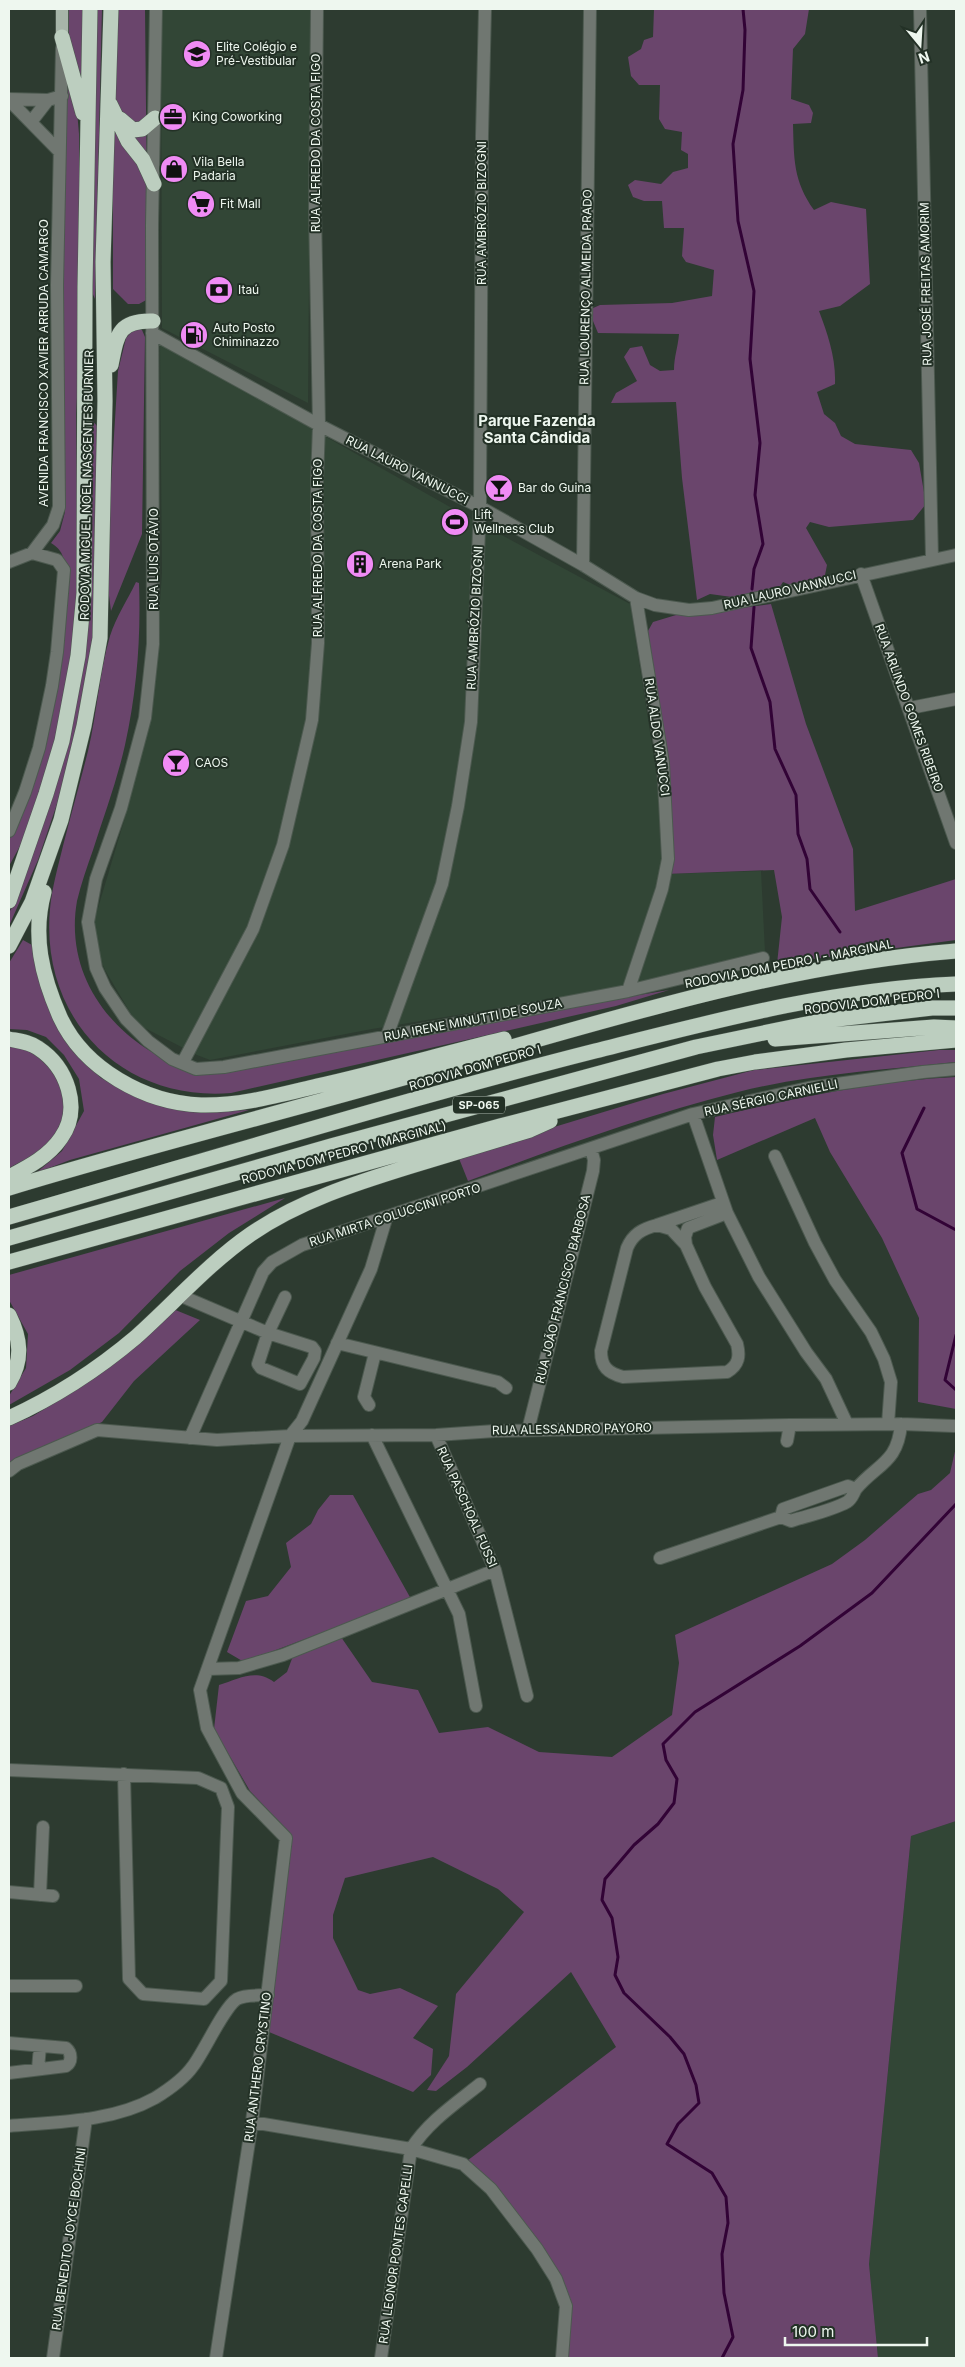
<svg xmlns="http://www.w3.org/2000/svg" width="965" height="2367" font-family="Inter,sans-serif">
<style>
.built{fill:#324636}
.green{fill:#6a456c}
.lines{fill:none;stroke-linecap:round;stroke-linejoin:round}
.stream{stroke:#320336;stroke-width:3}
.minor-casing{stroke:#4c594f;stroke-width:14}
.major-casing{stroke:#4c594f;stroke-width:14}
.highway-casing{stroke:#4c594f;stroke-width:16}
.minor{stroke:#707771;stroke-width:12}
.major{stroke:#a7b5a9;stroke-width:12}
.highway{stroke:#bccebf;stroke-width:15}
.labels{text-anchor:middle;stroke-width:4;stroke-linejoin:round;paint-order:stroke}
.shield{fill:#233126;stroke:#b1bcb3;stroke-width:1}
.shield-label{font-size:11px;font-weight:bold;fill:#eef7ef}
.poi-label{font-size:12px;fill:#eef7ef;stroke:#233126;text-anchor:start}
.street-label{font-size:12px;fill:#eef7ef;stroke:#233126}
.quarter-label{font-size:15px;font-weight:bold;fill:#eef7ef;stroke:#233126}
</style>
<rect width="100%" height="100%" fill="#2d3b30"/>
<!-- built -->
<path class="built" d="M161,9H311L308,403L162,328Z
M160,343L466,516L630,604L657,777L661,857L665,874L761,871L765,952L621,988L372,1029L210,1060L197,1055L137,1024L105,970L95,946V918L124,821L153,704L162,573Z
M956,1821V2358H878L869,2264L911,1836Z"/>
<!-- green -->
<path class="green" d="M65,9H82V84L66,32Z
M95,9H102L95,299L92,292Z
M113,9H145L148,299L139,304H128L113,289Z
M654,9H809L805,34L793,49L791,99L809,105L813,113L811,123L793,124C794,158 793,181 814,210L831,202L866,209L870,284L840,306L819,311C828,335 836,358 835,384L817,392L824,414L835,423L841,436L855,444L911,450L919,463L926,504L913,520L829,527L810,522L806,528L827,565L824,580L793,586L783,582L779,588L739,598L710,594L697,600L682,478L676,402L611,403L616,393L637,381L624,357L630,348L642,346L650,365L660,371L674,370C674,357 678,347 679,334L598,333L593,321L591,309L600,305L672,303L712,296L714,270L686,262L682,256L684,228H664L662,201H644L633,197L628,185L635,180L661,184L673,172L688,168V154L681,150L682,132L665,129L659,119L660,85H639L631,76L628,57L641,49L644,40L653,37Z
M67,77L77,111L79,134L80,349L76,414L78,553L76,626L62,723L25,837L9,866V839L26,802L66,574C64,559 64,551 51,543L60,531L65,512L62,249Z
M134,329L142,330L145,337L142,534L111,611L108,588L110,500L118,371L126,338Z
M91,419L97,426L93,652L85,697L57,804L38,860L9,926V913L15,901L65,743Z
M136,582L139,583C141,637 137,691 125,745C117,781 104,815 93,850C87,867 81,884 77,901C63,981 119,1047 192,1070L669,990L616,1006L231,1093C122,1102 40,1019 50,909C52,887 58,867 63,846C71,814 80,783 88,751C97,713 99,673 110,636C116,617 128,599 136,582Z
M771,604L806,724L853,849L855,911L956,879V940L777,964L782,917L774,870L665,874L663,763L648,631L653,622L676,615L696,614Z
M23,940L32,945L47,1002L74,1051L101,1078L162,1107L212,1111L249,1110L70,1160L36,1173L62,1151L84,1111L79,1079L64,1055L46,1037L27,1030L9,1029V963Z
M9,1045C16,1047 25,1047 31,1050C66,1065 75,1119 49,1145C39,1155 21,1161 9,1168Z
M939,1050H956V1062C884,1070 809,1074 738,1092C646,1115 557,1148 468,1181L458,1156L663,1094L754,1070Z
M956,1077V1409L918,1402L919,1318L882,1238L830,1152L815,1118L717,1160L713,1135L715,1117C795,1098 874,1081 956,1077Z
M285,1198L229,1233L180,1271L119,1333L70,1370L9,1405V1396L26,1368L28,1334L9,1300V1275Z
M173,1309L200,1320L134,1381L102,1422L9,1467V1426L33,1416L95,1378Z
M956,1447V1821L911,1836L869,2264L878,2358H562L566,2306L556,2279L463,2164L616,2047L571,1972L467,2067L436,2091L427,2090L449,2056L456,1994L524,1912L498,1889L433,1857L345,1878L333,1915V1938L358,1990L370,1994L400,1988L438,2006L413,2038L433,2049L431,2075L413,2092L269,2032L289,1832L250,1791L214,1729L219,1685C238,1679 256,1668 274,1682L287,1672L293,1656L341,1637L372,1682L418,1690L439,1733L488,1727L539,1752L612,1757L672,1715L679,1663L675,1635L832,1564L865,1540L918,1494L931,1490L950,1473Z
M330,1495H353L411,1599L244,1662L227,1652L246,1601L268,1596L291,1567L286,1543L311,1524L318,1510Z"/>
<g class="lines">
<!-- stream -->
<path class="stream" d="M743,9L745,30L743,90L733,144L738,221L754,291L750,359L760,443L755,495L763,544L754,569L752,589
M754,607L751,648L770,702L775,749L796,795L798,834L807,859L810,889L840,932
M924,1108L902,1153L917,1209L956,1230
M956,1335L945,1380L956,1390
M722,2358L733,2337L724,2293L722,2254L728,2223L726,2197L712,2173L667,2144L678,2124L699,2103L696,2085L684,2054L670,2037L624,1993L615,1975L618,1957L612,1918L602,1900L605,1879L634,1845L658,1824L674,1803L677,1779L666,1760L663,1744L695,1712L800,1646L872,1593L956,1504"/>
<defs>
<path id="minor" d="M156,9L152,225L153,644L145,718L121,808L96,879L88,922L96,968L105,988L126,1019L148,1041L172,1059L196,1069L224,1067L628,991L763,958
M920,9L932,559
M9,99L48,100L62,96
M9,100L59,151
M31,122L48,100
M152,333L319,425L480,507L583,565L636,598L655,605L689,610L712,608L956,555
M9,562L32,553L53,525L59,507L57,285L62,48
M583,565L590,9
M861,574L956,843
M910,708L956,699
M9,831L25,792L39,748L52,686L57,652L64,570L57,560L32,553
M628,991L662,889L668,859L663,763L636,598
M387,1036L442,884L458,806L471,722L480,507L482,135L485,9
M183,1062L253,929L283,845L312,720L318,643L317,481L319,425L315,211L317,9
M693,1114L727,1213L759,1277L806,1352L826,1379L847,1424
M775,1156L815,1243L835,1280L871,1332L884,1359L891,1382L888,1424
M657,1225L671,1229L686,1245L705,1287L737,1344C740,1356 739,1365 727,1372L623,1377C608,1373 601,1367 601,1351L627,1248C633,1234 642,1229 657,1225Z
M657,1225L722,1203
M686,1245L685,1237L688,1228L727,1213
M179,1295L268,1333L285,1297
M268,1333L312,1347L315,1351L314,1358L300,1384L261,1368L258,1364Z
M337,1343L498,1382L506,1388
M369,1405L364,1397L375,1353
M528,1430L593,1171L594,1160L591,1149
M372,1435L459,1614L476,1706
M436,1435L495,1570L527,1696
M190,1438L263,1272L272,1262L302,1245L693,1114L808,1088L923,1072L956,1069
M787,1441L790,1425
M9,1471L18,1464L97,1430L217,1440L290,1436L436,1435L495,1431L790,1425L901,1424L954,1426
M781,1517L783,1509L848,1486L856,1489
M660,1558L781,1517L791,1521C809,1515 831,1511 847,1502C852,1499 853,1494 856,1489C877,1464 898,1463 901,1424
M208,1669L239,1668L283,1655L495,1570
M9,1770L198,1778L221,1788L228,1807L221,1981L204,1999L143,1994L129,1979L124,1774
M9,1892L53,1896
M40,1895L43,1827
M9,1986H76
M9,2043L66,2048C72,2053 72,2062 66,2066L9,2073
M38,2069L40,2046
M252,2122L411,2149L463,2164L491,2189L537,2249L556,2279L566,2306L562,2358
M9,2126C57,2122 112,2122 155,2098C168,2090 184,2079 193,2066C204,2052 224,2007 237,1999C246,1994 258,1996 268,1995
M53,2358L86,2119
M216,2358L252,2122L286,1838L242,1793L207,1728L200,1690L290,1436L302,1421L371,1269L386,1219
M381,2358L411,2149C428,2122 455,2104 480,2084"/>
<path id="major" d="M62,9V37"/>
<path id="highway" d="M62,37L83,113
M110,104L128,141L143,160L154,184
M120,119L133,130L142,129L155,118
M111,365C117,335 118,320 153,321
M44,892C32,936 42,976 60,1017C84,1069 145,1103 201,1105C240,1106 279,1095 317,1086C380,1072 442,1054 504,1039
M9,901L46,794L62,741L78,656L84,593L85,287L90,9
M9,946L32,902L61,820L84,726L100,638L105,401L103,262L111,9
M9,1039C19,1041 30,1042 38,1048C67,1067 82,1108 61,1138C48,1157 28,1167 9,1177
M775,1039L934,1027L956,1028
M9,1188C150,1145 293,1110 435,1069C604,1021 780,965 956,951
M9,1217C204,1161 398,1101 595,1051C714,1021 833,989 956,984
M9,1238L331,1146L696,1047L821,1021L932,1008H956
M9,1262L500,1126L718,1069L755,1062L846,1050L956,1040
M9,1315C21,1339 23,1360 9,1383
M9,1418C55,1397 97,1370 136,1337C174,1303 209,1263 251,1234C299,1201 356,1183 411,1166C450,1154 490,1142 530,1130L550,1121"/>
</defs>
<!-- minor casing -->
<use href="#minor" class="minor-casing"/>
<!-- major casing -->
<use href="#major" class="major-casing"/>
<!-- highway casing -->
<use href="#highway" class="highway-casing"/>
<!-- minor -->
<use href="#minor" class="minor"/>
<!-- major -->
<use href="#major" class="major"/>
<!-- highway -->
<use href="#highway" class="highway"/>
</g>
<!-- icons -->
<defs>
<symbol id="school-disc" viewBox="-11 -11 22 22"><circle r="9.5" fill="#f08bf5" stroke="#233126"/><path d="M0-5L7-2L0 1L-7-2ZM-4 1L0 2.5L4 1V4Q0 6-4 4Z" fill="#111"/></symbol>
<symbol id="office-disc" viewBox="-11 -11 22 22"><circle r="9.5" fill="#f08bf5" stroke="#233126"/><path d="M-6-3h4V-5.5h4V-3h4V5H-6ZM-1-4.5V-3h2v-1.5ZM-6 0V1H6V0Z" fill="#111"/></symbol>
<symbol id="shop-disc" viewBox="-11 -11 22 22"><circle r="9.5" fill="#f08bf5" stroke="#233126"/><path d="M-5-2.5h2.3a2.7 3.5 0 0 1 5.4 0H5L5.5 6h-11ZM-1.5-2.5h3a1.5 2.3 0 0 0-3 0Z" fill="#111"/></symbol>
<symbol id="supermarket-disc" viewBox="-11 -11 22 22"><circle r="9.5" fill="#f08bf5" stroke="#233126"/><path d="M-6-5.5h2.5l.6 2H6L4.5 2H-2.5L-4.4-4H-6ZM-1.5 3.2a1.3 1.3 0 1 0 .1 0ZM3 3.2a1.3 1.3 0 1 0 .1 0Z" fill="#111"/></symbol>
<symbol id="bank-disc" viewBox="-11 -11 22 22"><circle r="9.5" fill="#f08bf5" stroke="#233126"/><path d="M-6-4H6V4H-6ZM0-2.3a2.3 2.3 0 1 0 0 4.6a2.3 2.3 0 1 0 0-4.6Z" fill="#111"/></symbol>
<symbol id="fuel-disc" viewBox="-11 -11 22 22"><circle r="9.5" fill="#f08bf5" stroke="#233126"/><path d="M-5.5-6h7V0h2V4h1.3V-2.5L3-4.5l.8-.8L6-3V5H2.5V1h-1V6h-7ZM-4.2-4.7v3.2H.2V-4.7Z" fill="#111"/></symbol>
<symbol id="bar-disc" viewBox="-11 -11 22 22"><circle r="9.5" fill="#f08bf5" stroke="#233126"/><path d="M-6-5H6L.8 .8V4.5H3.5V6h-7V4.5H-.8V.8Z" fill="#111"/></symbol>
<symbol id="stadium-disc" viewBox="-11 -11 22 22"><circle r="9.5" fill="#f08bf5" stroke="#233126"/><path d="M0-5a6.5 5 0 1 0 0 10a6.5 5 0 1 0 0-10ZM-3.5-1.8h7v3.6h-7Z" fill="#111"/></symbol>
<symbol id="building-disc" viewBox="-11 -11 22 22"><circle r="9.5" fill="#f08bf5" stroke="#233126"/><path d="M-4-6H4V6H1V3H-1V6H-4ZM-2.5-4.3h1.7v1.8h-1.7ZM.8-4.3h1.7v1.8H.8ZM-2.5-1h1.7V.8h-1.7ZM.8-1h1.7V.8H.8Z" fill="#111"/></symbol>
</defs>
<g fill-rule="evenodd">
<use href="#school-disc" x="181" y="38" width="32" height="32"/>
<use href="#office-disc" x="157" y="101" width="32" height="32"/>
<use href="#shop-disc" x="158" y="153" width="32" height="32"/>
<use href="#supermarket-disc" x="185" y="188" width="32" height="32"/>
<use href="#bank-disc" x="203" y="274" width="32" height="32"/>
<use href="#fuel-disc" x="178" y="319" width="32" height="32"/>
<use href="#bar-disc" x="483" y="472" width="32" height="32"/>
<use href="#stadium-disc" x="439" y="506" width="32" height="32"/>
<use href="#building-disc" x="344" y="548" width="32" height="32"/>
<use href="#bar-disc" x="160" y="747" width="32" height="32"/>
</g>
<g class="labels">
<!-- shield labels -->
<rect class="shield" x="453" y="1096.5" width="52" height="17" rx="4"/>
<g class="shield-label">
<text x="479" y="1109">SP-065</text>
</g>
<!-- poi labels -->
<g class="poi-label">
<text x="216" y="51">Elite Colégio e<tspan x="216" dy="14">Pré-Vestibular</tspan></text>
<text x="192" y="121">King Coworking</text>
<text x="193" y="166">Vila Bella<tspan x="193" dy="14">Padaria</tspan></text>
<text x="220" y="208">Fit Mall</text>
<text x="238" y="294">Itaú</text>
<text x="213" y="332">Auto Posto<tspan x="213" dy="14">Chiminazzo</tspan></text>
<text x="518" y="492">Bar do Guina</text>
<text x="474" y="519">Lift<tspan x="474" dy="14">Wellness Club</tspan></text>
<text x="379" y="568">Arena Park</text>
<text x="195" y="767">CAOS</text>
</g>
<!-- street labels -->
<g class="street-label">
<text transform="translate(316 143) rotate(-90)" y="4">RUA ALFREDO DA COSTA FIGO</text>
<text transform="translate(482 213) rotate(-90)" y="4">RUA AMBRÓZIO BIZOGNI</text>
<text transform="translate(926 284) rotate(-91)" y="4">RUA JOSÉ FREITAS AMORIM</text>
<text transform="translate(586 287) rotate(-89)" y="4">RUA LOURENÇO ALMEIDA PRADO</text>
<text transform="translate(44 363) rotate(-90)" y="4">AVENIDA FRANCISCO XAVIER ARRUDA CAMARGO</text>
<text transform="translate(407 470) rotate(27)" y="4">RUA LAURO VANNUCCI</text>
<text transform="translate(87 485) rotate(-89)" y="4">RODOVIA MIGUEL NOEL NASCENTES BURNIER</text>
<text transform="translate(318 548) rotate(-90)" y="4">RUA ALFREDO DA COSTA FIGO</text>
<text transform="translate(154 559) rotate(-90)" y="4">RUA LUIS OTÁVIO</text>
<text transform="translate(790 590) rotate(-13)" y="4">RUA LAURO VANNUCCI</text>
<text transform="translate(475 618) rotate(-87)" y="4">RUA AMBRÓZIO BIZOGNI</text>
<text transform="translate(909 708) rotate(70)" y="4">RUA ARLINDO GOMES RIBEIRO</text>
<text transform="translate(657 737) rotate(82)" y="4">RUA ALDO VANUCCI</text>
<text transform="translate(789 964) rotate(-11)" y="4">RODOVIA DOM PEDRO I - MARGINAL</text>
<text transform="translate(872 1002) rotate(-7)" y="4">RODOVIA DOM PEDRO I</text>
<text transform="translate(473 1020) rotate(-11)" y="4">RUA IRENE MINUTTI DE SOUZA</text>
<text transform="translate(475 1068) rotate(-16)" y="4">RODOVIA DOM PEDRO I</text>
<text transform="translate(771 1098) rotate(-12)" y="4">RUA SÉRGIO CARNIELLI</text>
<text transform="translate(344 1153) rotate(-15)" y="4">RODOVIA DOM PEDRO I (MARGINAL)</text>
<text transform="translate(395 1215) rotate(-18)" y="4">RUA MIRTA COLUCCINI PORTO</text>
<text transform="translate(563 1289) rotate(-76)" y="4">RUA JOÃO FRANCISCO BARBOSA</text>
<text transform="translate(572 1429) rotate(-1)" y="4">RUA ALESSANDRO PAYORO</text>
<text transform="translate(467 1507) rotate(66)" y="4">RUA PASCHOAL FUSSI</text>
<text transform="translate(258 2067) rotate(-83)" y="4">RUA ANTHERO CRYSTINO</text>
<text transform="translate(69 2239) rotate(-82)" y="4">RUA BENEDITO JOYCE BOCHINI</text>
<text transform="translate(396 2254) rotate(-82)" y="4">RUA LEONOR PONTES CAPELLI</text>
</g>
<!-- quarter labels -->
<g class="quarter-label">
<text x="537" y="426">Parque Fazenda<tspan x="537" dy="17">Santa Cândida</tspan></text>
</g>
</g>
<!-- border -->
<rect width="965" height="2367" fill="none" stroke="#eef7ef" stroke-width="20"/>
<!-- north arrow -->
<g transform="translate(920 45) rotate(162)" stroke="#233126" stroke-width="4" paint-order="stroke">
<path d="M0-4L9 19L0 12L-9 19Z" fill="#eef7ef"/>
<text y="-8" font-size="14" font-weight="bold" text-anchor="middle" fill="#eef7ef">N</text>
</g>
<!-- scale -->
<path d="M785 2337v8h142v-8" fill="none" stroke="#eef7ef" stroke-width="2.5"/>
<text x="792" y="2337" font-size="15" fill="#eef7ef" stroke="#233126" stroke-width="4" paint-order="stroke">100 m</text>
</svg>
